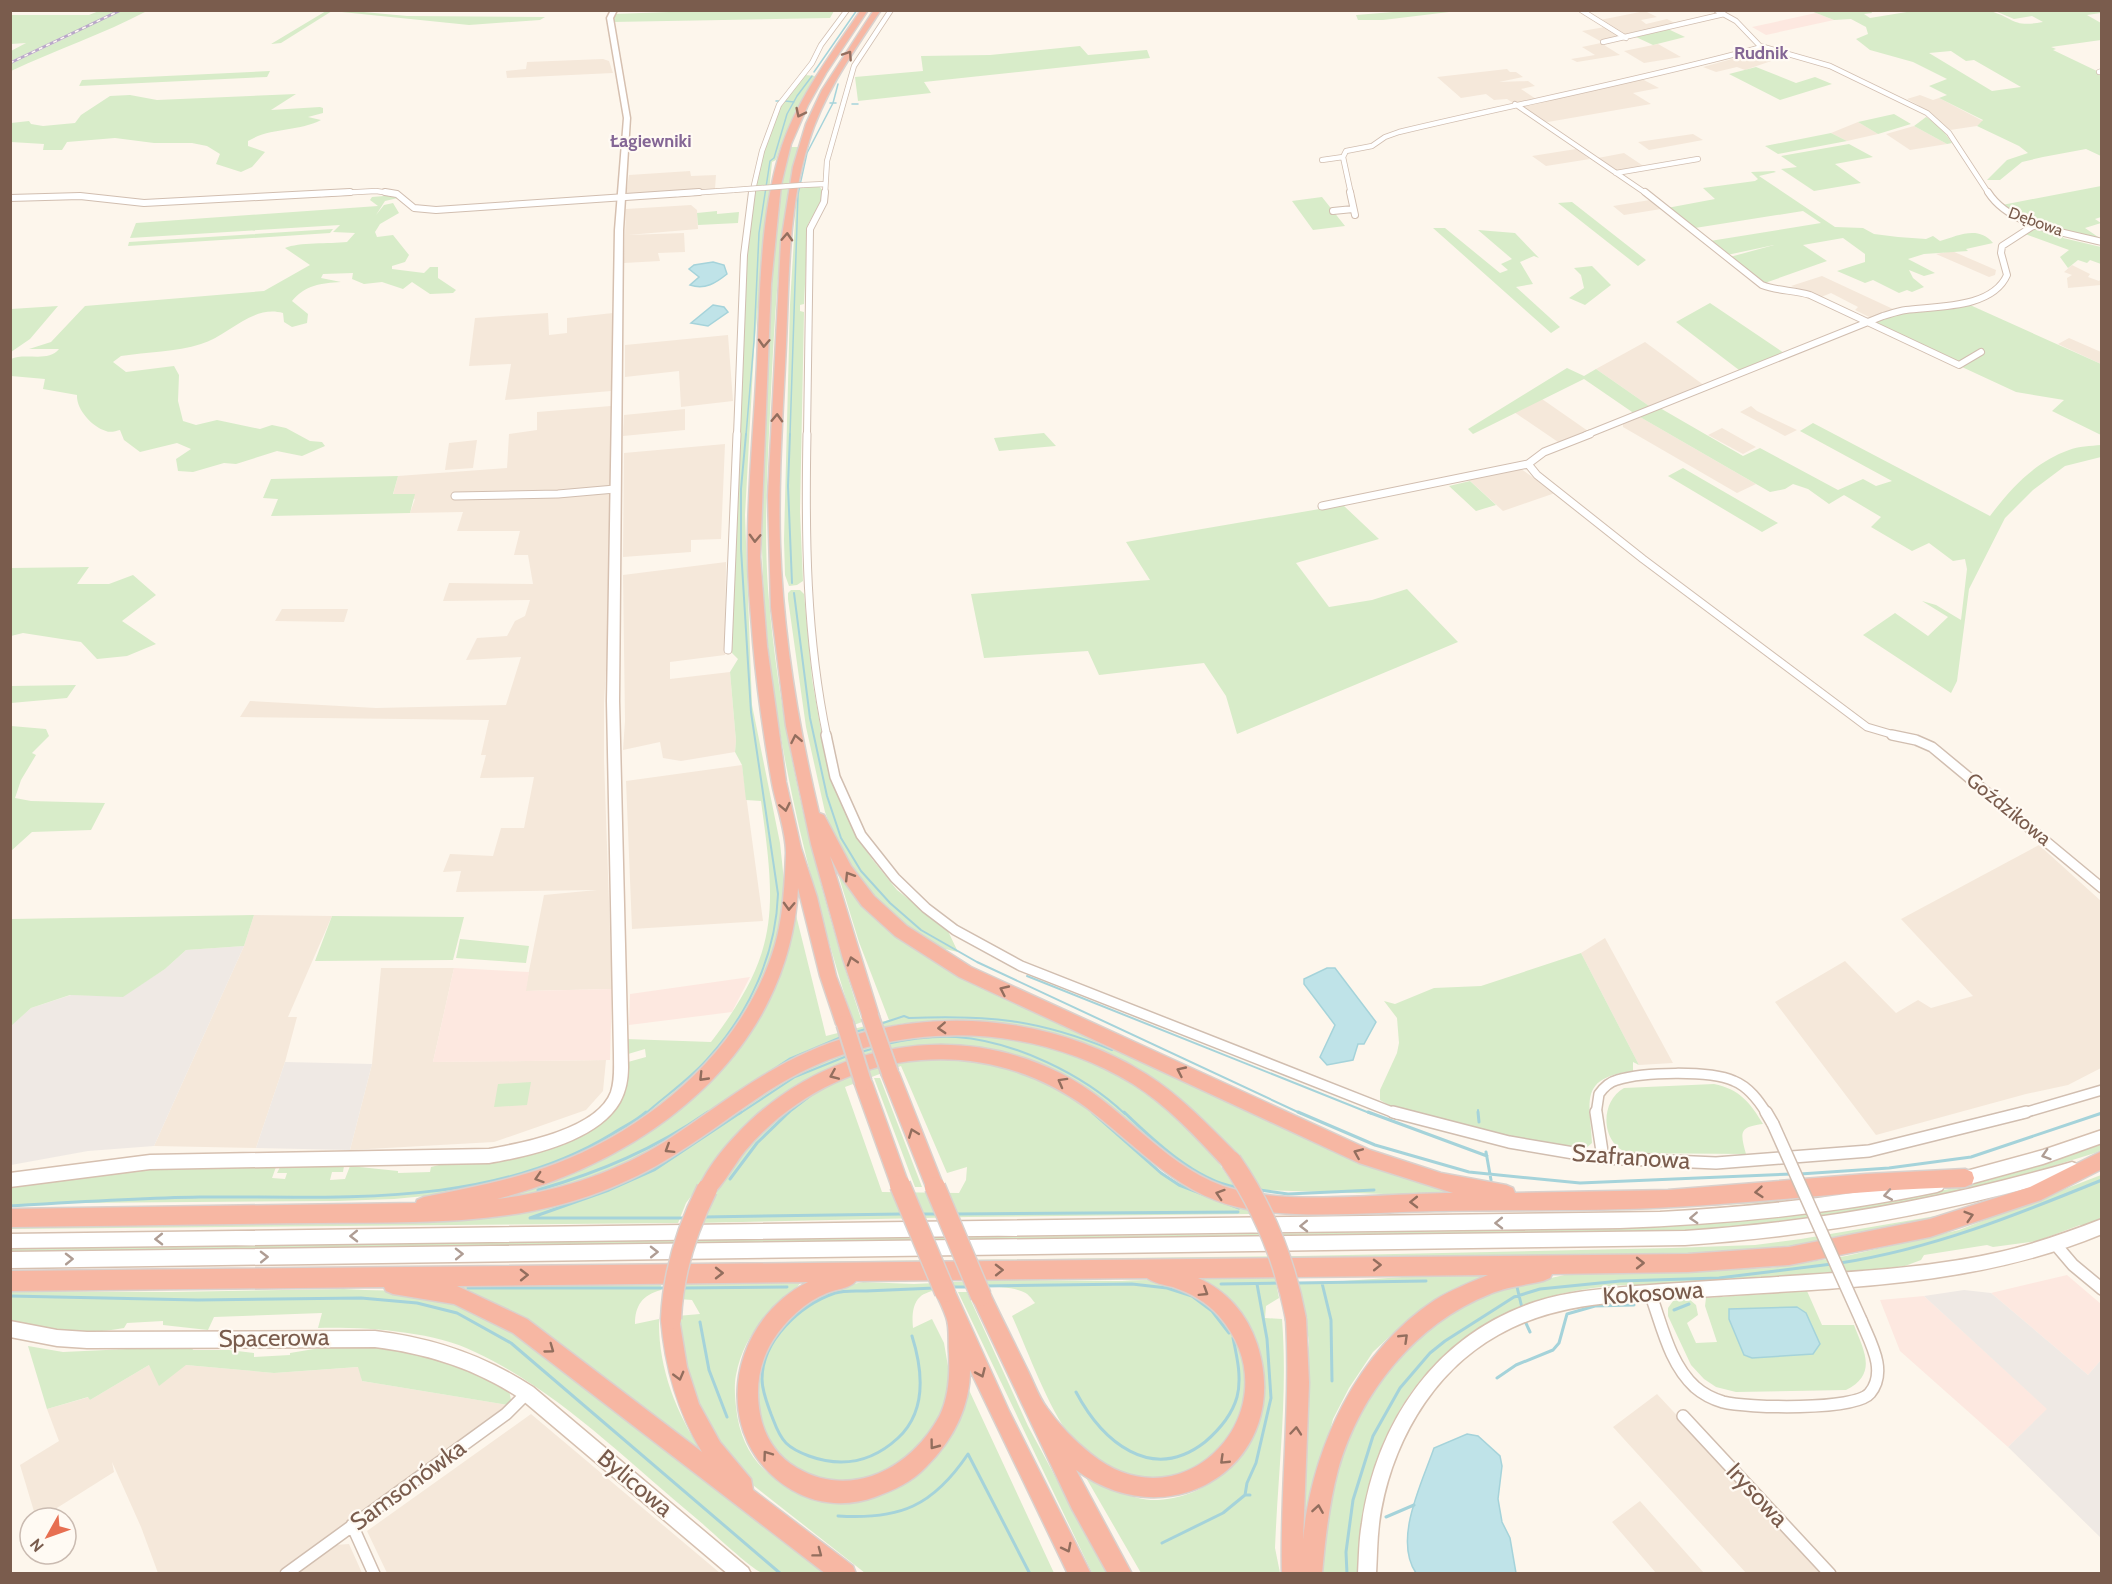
<svg xmlns="http://www.w3.org/2000/svg" width="2112" height="1584" font-family="Cabin,sans-serif">
<style>
.residential{fill:#f5e8da}
.commercial{fill:#fde8e0}
.industrial{fill:#efe9e4}
.green{fill:#d8ecc9;fill-rule:evenodd}
.water{fill:#bfe3e8;stroke:#a5d3da;stroke-width:1.5}
.lines{fill:none;stroke-linecap:round;stroke-linejoin:round}
.stream-far2{stroke:#a5d3da;stroke-width:1.5}
.stream-far1{stroke:#a5d3da;stroke-width:2}
.stream{stroke:#a5d3da;stroke-width:3}
.street-far4-casing{stroke:#d1beb0;stroke-width:6}
.street-far3-casing{stroke:#d1beb0;stroke-width:8}
.street-far2-casing{stroke:#d1beb0;stroke-width:9}
.street-far1-casing{stroke:#d1beb0;stroke-width:12}
.street-casing{stroke:#d1beb0;stroke-width:14}
.secondary-casing{stroke:#d6c0b0;stroke-width:3}
.highway-casing{stroke:#dad1cd;stroke-width:3}
.street-far4{stroke:#fff;stroke-width:4.5}
.street-far3{stroke:#fff;stroke-width:6}
.street-far2{stroke:#fff;stroke-width:7}
.street-far1{stroke:#fff;stroke-width:9}
.street{stroke:#fff;stroke-width:11}
.secondary{fill:#fff;fill-rule:evenodd}
.highway{fill:#f7b7a3;fill-rule:evenodd}
.rail-casing{stroke:#b9a8c9;stroke-width:3}
.rail{stroke:#fffaf3;stroke-width:1.5;stroke-dasharray:4;stroke-linecap:butt}
.street-bridge-far1-casing{stroke:#d1beb0;stroke-width:6;stroke-linecap:butt}
.street-bridge-casing{stroke:#d1beb0;stroke-width:14;stroke-linecap:butt}
.highway-bridge-far1-casing{stroke:#dad1cd;stroke-width:20;stroke-linecap:butt}
.highway-bridge-casing{stroke:#dad1cd;stroke-width:23;stroke-linecap:butt}
.street-bridge-far1{stroke:#fff;stroke-width:4.5}
.street-bridge{stroke:#fff;stroke-width:11}
.highway-bridge-far1{stroke:#f7b7a3;stroke-width:16}
.highway-bridge{stroke:#f7b7a3;stroke-width:20}
.oneway{stroke:#936e5e}
.oneway2{stroke:#af9d94}
.labels{text-anchor:middle;stroke-width:4.5;stroke-linejoin:round;paint-order:stroke}
.far-street-label{font-size:16px;fill:#7a5c4d;stroke:#fffaf3}
.far-quarter-label{font-size:18px;font-weight:bold;fill:#846695;stroke:#fffaf3}
.street-label{font-size:20px;fill:#7a5c4d;stroke:#fffaf3}
.near-street-label{font-size:24px;fill:#7a5c4d;stroke:#fffaf3}
</style>
<rect width="100%" height="100%" fill="#fdf6ec"/>
<!-- residential -->
<path class="residential" d="M1645,11L1657,17L1641,20L1646,24L1667,19L1679,25L1600,41L1582,31L1605,27L1600,20Z
M1601,43L1620,55L1577,62L1571,59L1595,55L1582,47Z
M1658,44L1681,57L1644,63L1624,51Z
M1764,50L1789,55L1745,70L1737,67L1716,72L1703,67Z
M603,59L609,61L613,73L507,78L506,71L526,69L527,62Z
M1507,69L1510,72H1516L1523,77L1499,82L1528,81L1535,86L1521,89L1536,99L1513,103L1507,99L1494,100L1486,94L1461,98L1437,77Z
M1642,79L1659,88L1633,93L1651,104L1548,122L1543,121L1520,105Z
M1920,95L1933,100L1939,98L1983,121L1977,126L1950,130L1918,105L1907,99Z
M1858,122L1878,134L1847,141L1831,133Z
M1914,126L1947,144L1910,150L1886,134Z
M1693,134L1703,140L1649,150L1638,142Z
M1576,149L1590,159L1546,166L1532,156Z
M1624,153L1645,167L1617,172L1598,158Z
M690,171L691,176L716,175L715,189L626,195L629,175Z
M1650,200L1661,209L1624,215L1613,206Z
M691,205L697,210L698,229L628,235L684,233L685,252L658,253L660,261L624,263L626,209Z
M1952,251L1996,270L1995,275L1989,277L1936,254Z
M2072,265L2090,274L2088,277L2099,281L2101,279V285L2068,288L2067,278L2072,275L2064,272Z
M1822,276L1893,309L1871,318L1855,310L1858,307L1831,293L1821,297L1791,286Z
M548,313L549,335L567,333V318L613,313L611,391L505,400L511,364L469,366L475,318Z
M728,335L733,401L681,407L679,371L625,377V345Z
M2069,338L2101,352V364L2058,344Z
M1645,342L1705,386L1652,408L1596,369Z
M1542,399L1588,431L1561,444L1514,412Z
M611,406L609,621L604,703V760L612,989L525,991L544,895L597,890L456,892L461,871L443,872L450,854L493,856L501,828H524L534,777L480,778L486,755H481L489,720L240,717L250,701L376,708L506,705L521,657L466,660L477,638L507,636L515,621L525,616L530,600L443,601L449,583L533,584L528,555H514L520,531H457L463,512L410,513L415,499L393,495L398,476L507,468L509,434L537,430V412Z
M1751,406L1757,411L1797,430L1785,436L1740,412Z
M685,409V430L623,436L624,415Z
M1640,417L1756,484L1737,493L1623,427V424Z
M1722,428L1756,447L1743,454L1708,435Z
M477,440L473,468L445,470L449,443Z
M725,444L721,539L691,540V552L623,557L624,453Z
M1517,466L1555,493L1503,511L1468,479Z
M726,562L725,655L670,662V679L730,672L736,741L735,752L681,761L663,758L660,742L623,750L625,721L623,575Z
M282,609H348L344,622L275,621Z
M742,765L763,921L632,929L626,781Z
M2039,845L2101,901V1068L2068,1085L2026,1094L1876,1135L1775,1002L1845,961L1896,1013L1918,1000L1931,1008L1973,996L1901,919Z
M254,915L332,916L288,1017H297L285,1062L256,1148L154,1146L244,946Z
M1605,938L1673,1063L1639,1065L1581,953Z
M381,968H454L433,1062L606,1060L603,1091L586,1110L494,1142L350,1150L372,1064Z
M149,1365H186L274,1373L359,1367L362,1381L508,1405L277,1573H158L141,1527L112,1462L114,1472L41,1518H36L20,1465L59,1441L47,1409L89,1397L90,1400Z
M1657,1394L1824,1573H1746L1613,1427Z
M531,1414L720,1573H387L367,1531Z
M1640,1501L1704,1573H1656L1612,1522Z
M349,1544L362,1573L297,1574L335,1545Z"/>
<!-- commercial -->
<path class="commercial" d="M1816,13L1834,20L1766,35L1752,27Z
M454,968L529,972L526,991L612,989L610,1060L433,1062Z
M750,977L732,1012L629,1025L630,994Z
M2067,1275L2101,1304V1360L2088,1375L1991,1293Z
M1924,1296L2048,1409L2008,1447L1900,1351L1880,1300Z"/>
<!-- industrial -->
<path class="industrial" d="M244,946L154,1146L88,1151L11,1165L10,1026L31,1008L71,995L123,996L165,969L186,950Z
M285,1062L372,1064L350,1150L256,1148Z
M1964,1290L1991,1293L2088,1375L2101,1360V1538L2008,1447L2047,1409L1924,1296Z"/>
<!-- green -->
<path class="green" d="M725,10L834,11L830,18L612,22L613,14Z
M1418,10L1449,12L1383,20H1358L1356,15Z
M1919,10C1937,11 1974,7 1990,11C2015,18 2012,28 2043,22L2032,16L2014,19L1995,11H2101V13L2087,15L2101,23V40L2051,47L2056,49L2053,50L2101,73V156L2086,149L2043,157L2022,162L2000,180H1987L2007,160L2028,153L2019,146L1977,126L1983,120L1939,98L1947,95L1929,86L1947,79L1913,62L1870,50L1856,39L1868,34L1866,27L1851,19L1834,20L1811,11H1871L1872,13L1864,14L1870,18ZM1951,51L1966,61L1974,60L2021,87L1992,91L1929,53Z
M99,11H147C103,34 56,50 11,71V64L72,35L68,34L11,61V51L26,43L11,44V15H89Z
M326,11H353L407,16L545,17L540,20L469,25L332,11L281,43L271,44Z
M1668,29L1685,37L1653,45L1636,37Z
M1080,46L1088,55L1147,50L1150,58L924,82L931,93L858,101L855,77L923,71L921,56L990,55Z
M1756,67L1796,83L1815,77L1832,84L1780,100L1729,74Z
M270,71L267,77L79,86L82,80Z
M805,75L815,76C799,104 785,132 776,160L772,162L754,349L745,515L752,705L780,843L785,890L774,962L745,1020L687,1086L637,1124L567,1162L467,1192L394,1199L337,1201L70,1203L11,1207L10,1187L134,1170L276,1167L272,1178L285,1179L287,1173H277L280,1167L344,1166L343,1172H332L330,1180L345,1179L350,1166L398,1171V1173L430,1172L431,1167L596,1126L611,1115L623,1097L628,1062L646,1057L645,1049L628,1054L626,1039L711,1042C780,952 776,909 761,801L746,800L742,765L735,752L736,741L730,672L738,659L732,653C734,566 737,480 741,394C745,299 739,194 780,107C786,96 797,85 805,75Z
M296,94L271,110L320,107L323,108V113L308,117L321,120C298,132 271,127 248,141V146L265,152L252,167L241,172L216,164L220,154L207,146L192,143H154L115,138L67,142L62,150H43L44,144L11,142V123L29,121L31,124L43,126L75,123L81,115L110,96L130,95L157,100Z
M1894,114L1911,124L1878,134L1858,122Z
M1926,117L1939,125L1952,143L1947,144L1914,126Z
M1831,133L1847,141L1778,154L1765,146Z
M1849,144L1873,157L1835,164L1861,183L1814,191L1781,169L1797,167L1781,156Z
M789,147H799C780,218 776,297 772,371C769,443 763,517 768,589C780,738 816,881 862,1022L854,1025C808,879 770,730 763,577C759,499 766,422 769,345C772,295 769,244 777,195C780,179 785,163 789,147Z
M1774,171L1776,172L1759,176L1835,227L1863,228L1874,234L1898,237L1926,239L1933,236L1940,241C1958,236 1978,225 1993,243L1966,249L1968,251L1924,254L1908,259L1935,273L1924,276L1909,270L1913,278L1924,287L1912,292L1907,290L1899,293L1873,280L1865,283L1837,271L1865,262V254L1843,238L1803,245L1827,261L1762,284L1730,257L1774,245L1727,255L1710,241L1821,223L1803,211L1695,228L1667,208L1715,199L1703,188L1755,181L1758,179L1751,172Z
M819,186L823,191V199L808,224L804,304L800,305V311L804,312L800,512L803,581L797,585L789,586L785,575L784,540L790,305L797,188Z
M2101,186V217L2095,219L2101,223L2085,228L2101,239L2034,222L2002,205Z
M396,195L398,198L385,201L376,215L384,205L393,203L399,213L380,224L375,232L377,237L393,235L409,255L405,262L392,266V269L424,273L430,267H438V278L456,290L453,293L430,294L412,282L403,289L382,282L364,284L352,279L353,273L323,274L321,278L341,282C321,283 305,285 292,301L308,314L307,323L292,327L284,322L283,313C253,304 228,336 201,344C176,352 147,352 121,356L113,362L126,372L174,366L179,375L178,401L183,421L196,425L217,420L260,429L272,425L286,428L310,441L322,442L325,446L302,456L277,451L236,464L224,463L193,472L178,471L176,459L191,449L177,443L140,452L124,440L120,430C116,431 110,433 106,431C92,427 76,409 77,395L43,389L45,379L11,376V359C25,352 48,363 59,349H29L51,342L85,306L264,291L310,265L285,248C299,242 329,244 347,242L355,233L333,232L340,225L130,238L136,223L378,206L370,200L372,197Z
M1322,197L1345,226L1313,230L1292,201Z
M1572,202L1646,260L1638,266L1558,203Z
M717,211V214L739,212L738,223L698,225L697,213Z
M1433,228H1445L1500,273L1508,270L1501,264L1512,259L1478,230L1515,233L1539,258L1534,256L1520,262L1533,284L1516,287L1560,327L1551,333Z
M2035,228L2064,234L2063,238L2101,247V264L2090,260L2087,263L2078,260L2068,268L2060,257L2069,250L2025,234Z
M333,229L330,233L128,246L129,242Z
M1592,266L1611,285L1585,305L1569,298L1584,288L1581,275L1574,268Z
M1710,303L1784,353L1739,370L1676,322Z
M1970,305L2101,364V435L2052,411L2064,400L2016,392L1869,324C1882,318 1895,313 1909,311C1930,309 1949,310 1970,305Z
M58,306L30,339L11,352V309Z
M1567,368L1584,376L1596,369L1652,408L1635,414L1584,379L1473,434L1468,429Z
M1660,408L1743,456L1760,448L1838,490L1863,479L1876,486L1892,481L1800,431L1813,423L1990,516C2011,488 2035,462 2069,450C2078,446 2091,446 2101,445V457L2065,466L2033,490L2005,518L1969,589L1957,681L1951,693L1863,635L1895,613L1928,636L1948,617L1922,601L1936,605L1961,620L1967,569L1965,559L1953,561L1929,543L1912,551L1871,527L1881,517L1844,495L1829,504L1808,489L1793,484L1785,489L1770,492L1640,417Z
M1044,433L1056,446L999,451L994,438Z
M1683,468L1778,523L1762,532L1668,476Z
M398,476L393,494H415L410,513L271,516L278,499L263,498L271,479Z
M1470,481L1496,505L1476,511L1449,486Z
M1343,505L1379,539L1296,563L1329,607L1372,600L1407,589L1458,642L1237,734L1226,696L1204,663L1099,675L1088,651L984,658L971,594L1150,580L1126,542Z
M89,567L77,584H109L133,575L156,595L122,621L156,644L127,656L97,659L81,642L23,633L11,636V568Z
M791,590H800L804,594L812,679L826,759L839,799L859,840L872,859L897,890L947,929L958,952L928,945L891,916L859,881L836,843L825,812L806,727L788,599V593Z
M76,685L67,698L11,703V686Z
M11,726L46,729L49,736L32,753L36,755L21,780L15,798L31,801L105,803L91,830L32,832L11,851Z
M841,872L889,930L1373,1167L1475,1197L1261,1190C1164,1043 989,982 823,1044C761,1067 713,1113 659,1148C607,1182 546,1192 487,1204L488,1197L644,1134L773,988L782,965L796,915L826,1036L889,1020L859,942L838,874Z
M254,915L244,946L186,950L165,969L123,997L70,995L31,1008L11,1026V919Z
M332,916L464,917L453,960L315,961Z
M460,939L529,946L526,963L456,958Z
M1581,953L1639,1065L1633,1062V1071C1578,1078 1590,1101 1592,1143L1585,1149C1519,1143 1456,1123 1392,1107L1380,1100V1090L1397,1053L1399,1043L1397,1018L1384,1001L1395,1004L1434,988L1481,986Z
M960,1033C1020,1037 1074,1050 1128,1078C1154,1091 1185,1122 1204,1144C1217,1158 1227,1177 1239,1192L1202,1181L1056,1072L1028,1060L995,1051L973,1047L926,1046L891,1050L827,1072L698,1187L686,1203L678,1223L11,1229L10,1224L565,1202L787,1076L832,1056L906,1036Z
M932,1056L1002,1064L1066,1091L1107,1122L1166,1176L1187,1187L1242,1209L1289,1210L1822,1193L1778,1202L1635,1210L969,1217L695,1223L725,1170L789,1106L842,1078L900,1060ZM901,1066L947,1173L967,1167L966,1180L959,1193L882,1192L845,1087Z
M874,1078H880L922,1187H915Z
M531,1082L527,1105L494,1107L498,1084Z
M1714,1084C1739,1089 1750,1102 1763,1124C1739,1127 1740,1132 1746,1154L1628,1153C1601,1144 1599,1102 1624,1088Z
M2101,1142V1150L2095,1153C2031,1173 1967,1194 1901,1206C1838,1218 1774,1224 1710,1231L11,1253L10,1247L1182,1235L1551,1230L1698,1224L1895,1201L1967,1185Z
M2101,1175V1219L2083,1228L2080,1225L2037,1241L1993,1247L1987,1245L1924,1255L1921,1260L1905,1266L1855,1272L1664,1286C1519,1276 1398,1350 1367,1496C1362,1522 1362,1548 1361,1573L1323,1574L1326,1518L1332,1487L1354,1420L1379,1380L1407,1347L1430,1327L1464,1304L1492,1291L1569,1274L1771,1268L1846,1256L1959,1230Z
M1959,1212C1877,1241 1789,1248 1702,1257L11,1277L10,1271L1299,1256L1672,1248L1755,1245L1801,1239Z
M1507,1270L1441,1299L1402,1325L1373,1352L1349,1388L1333,1419L1304,1534L1309,1341L1299,1284Z
M1274,1273L1279,1298L1266,1306L1265,1318L1282,1319C1288,1395 1278,1472 1275,1548L1280,1573H1141L1085,1476C1107,1487 1133,1501 1158,1500C1221,1496 1267,1440 1263,1379C1262,1364 1260,1348 1253,1335C1245,1320 1208,1290 1194,1277Z
M681,1280L801,1281C798,1289 789,1293 782,1299C759,1321 742,1343 736,1375C734,1385 735,1396 736,1407C741,1455 767,1482 813,1497C822,1500 833,1504 843,1504C857,1504 871,1499 883,1494C930,1476 956,1437 969,1390L1054,1573H865L740,1475L689,1397L677,1316L700,1314L692,1300L679,1299Z
M996,1280C1036,1280 1075,1281 1115,1281C1130,1281 1150,1278 1165,1282C1177,1285 1196,1293 1206,1300C1223,1311 1236,1333 1241,1352C1269,1458 1146,1523 1075,1442C1050,1414 1028,1351 1012,1316L1035,1303C1031,1298 1028,1293 1021,1291C1005,1284 933,1284 920,1297C912,1304 912,1318 913,1328L932,1319L944,1343L949,1372L948,1393L944,1410L915,1455L875,1478L822,1482L788,1463L773,1447L762,1428L755,1399L757,1370L778,1325L810,1298L829,1289L863,1282L914,1284Z
M661,1283V1290C642,1295 635,1306 635,1324L659,1319C658,1368 676,1411 701,1451L443,1285Z
M344,1289C371,1291 401,1289 428,1295C461,1301 491,1320 520,1337L827,1573C807,1573 783,1577 763,1573C754,1572 708,1528 697,1519C628,1462 557,1390 475,1352C432,1331 366,1327 318,1328L322,1313L214,1317L208,1330L163,1325V1321L127,1323L124,1328C85,1336 49,1329 11,1322L10,1291L171,1292Z
M1807,1291L1822,1325H1854C1864,1351 1878,1374 1846,1390L1736,1392L1716,1387L1704,1379L1691,1365L1668,1316V1308L1673,1301L1689,1299L1696,1305L1698,1315L1687,1323L1696,1343L1717,1342L1705,1306L1706,1298Z
M958,1292H967L1028,1426L1107,1573H1092Z
M324,1341L431,1355L488,1378L509,1390L511,1400L508,1405L362,1381L358,1367L274,1373L186,1365L159,1386L149,1365L90,1400L88,1397L47,1409L28,1346L63,1352L191,1346L193,1350H229L254,1353V1357L290,1355V1353L320,1348Z"/>
<!-- water -->
<path class="water" d="M713,262L724,265L727,274C716,283 705,290 690,285L699,277L689,269L694,265Z
M713,305L724,307L728,312L708,326L691,323Z
M1327,968H1335L1376,1022L1364,1044H1358L1353,1060L1327,1065L1320,1057L1335,1025L1304,984V979Z
M1797,1307L1806,1313L1820,1344L1813,1354L1752,1358L1744,1355L1729,1319V1309Z
M1467,1434L1478,1436L1500,1456L1502,1466L1498,1499L1502,1522L1510,1538L1516,1573H1416C1393,1539 1422,1483 1434,1448Z"/>
<g class="lines">
<!-- stream-far2 -->
<path class="stream-far2" d="M814,72L857,10
M776,101H779
M785,101L794,102
M830,103H836
M852,104H858
M746,435L754,341L759,233L770,161L774,158L787,114L797,96L812,76
M790,435L798,194L807,153L833,103L838,84"/>
<!-- stream-far1 -->
<path class="stream-far1" d="M790,434L788,486L792,583
M794,593L810,718L827,796L841,838L861,871L890,903L921,930L977,962L1302,1114
M1027,976L1372,1114
M880,1024L904,1016L909,1018C989,1015 1037,1019 1112,1050
M855,1032L866,1029
M887,1044C909,1039 933,1036 956,1037C1014,1041 1083,1074 1125,1114
M861,1052L875,1048
M1478,1110V1114
M645,1114C666,1095 692,1078 710,1056C750,1011 776,954 778,894L751,712L741,549V489L746,434
M705,1114L789,1059L841,1037
M739,1114L795,1077L847,1056
M787,1114L813,1094"/>
<!-- stream -->
<path class="stream" d="M1124,1112C1152,1139 1196,1181 1236,1187
M1298,1112L1375,1145L1469,1172L1580,1183L1792,1174
M1368,1112L1487,1156
M1478,1112L1479,1122
M1093,1113L1161,1173L1179,1185L1239,1208
M1486,1152L1491,1180
M1800,1174L1889,1168L1971,1157L2102,1113
M730,1179L757,1143L789,1112
M538,1190C600,1172 655,1149 708,1112
M1260,1190L1288,1194L1374,1190
M10,1206C74,1202 137,1198 200,1197C339,1196 489,1209 612,1134C623,1127 636,1121 646,1112
M923,1214H938
M956,1214L1238,1212
M704,1217L902,1214
M686,1218H530L609,1190L654,1170L741,1112
M1840,1263C1932,1249 2016,1215 2102,1180
M1297,1283L1426,1281
M1322,1283L1331,1320L1332,1381
M1221,1284L1280,1283
M985,1286L1132,1284L1167,1288L1192,1296L1212,1311L1229,1333
M952,1287H968
M1517,1287L1522,1308
M468,1288H665
M682,1288L787,1287
M10,1296L198,1300L361,1298L417,1303L457,1313L511,1343L781,1574
M1674,1310L1689,1304
M1524,1319L1530,1332
M700,1322L709,1370L727,1417
M912,1336C923,1371 927,1411 898,1438C872,1462 842,1468 809,1456C801,1453 792,1449 786,1443C778,1435 775,1424 771,1414C767,1403 762,1391 762,1379C762,1340 800,1305 835,1293C845,1290 856,1291 866,1291C889,1290 912,1289 935,1288
M1497,1378L1516,1365L1553,1350L1559,1343L1567,1314L1595,1306L1634,1305
M1076,1392C1102,1441 1151,1484 1205,1442C1219,1430 1232,1415 1237,1397C1242,1378 1237,1357 1233,1338
M1245,1495L1247,1483L1256,1463L1271,1398L1267,1339L1257,1284
M838,1516C900,1520 933,1506 968,1454L1030,1574
M1386,1517L1414,1505
M1162,1543L1223,1513L1245,1495H1250
M1347,1574L1346,1552L1353,1500L1373,1436L1400,1388L1430,1353L1445,1341L1514,1297L1540,1289L1620,1281L1719,1278L1832,1264"/>
<defs>
<path id="street-far4" d="M1581,10L1626,38
M1716,10L1736,21L1760,46L1830,66L1927,113L1949,133L1989,194
M1603,42L1724,14
M2099,72L2102,71
M1515,104L1647,194
M1322,160L1343,157
M1616,173L1698,159
M803,185L825,184
M321,194L376,191L396,194
M677,194L734,190
M752,194L762,151L779,105L812,63L821,45L847,10
M825,194L827,161L854,66L891,10
M1351,194L1343,157L1346,151L1372,146L1385,137L1399,132C1520,103 1642,80 1762,47"/>
<path id="street-far3" d="M385,192L397,194L414,208L436,210L699,192
M1350,192L1355,215
M1645,192L1762,285C1777,291 1794,290 1810,295L1959,365L1981,352
M1988,192C2010,227 2065,232 2102,242
M10,198L80,196L144,203L350,192
M1333,211L1353,209
M737,435L744,255L752,192
M807,435L810,229L824,202L825,192
M1586,435L1883,316C1890,314 1898,311 1906,310C1936,306 1992,309 2007,275L2001,253L2002,246L2036,224"/>
<path id="street-far2" d="M807,434C805,535 806,637 827,737
M1590,434L1544,452L1528,464L1537,475L1643,559L1867,727L1901,737
M455,496L558,494L615,489
M1322,506L1528,464
M728,650L737,434"/>
<path id="street-far1" d="M826,735L835,777L861,835L895,878L926,908L955,930L1021,966L1397,1114
M1892,735L1916,740L1932,747L2102,888
M1596,1114L1599,1094C1604,1087 1609,1082 1617,1080C1643,1072 1709,1070 1734,1081C1749,1087 1759,1101 1767,1114
M2020,1114L2102,1090"/>
<path id="street" d="M1393,1112L1509,1142L1603,1158L1716,1163L1869,1151L2026,1112
M1596,1112L1603,1158
M1766,1112L1773,1124
M2056,1245L2073,1265L2102,1289
M1650,1293C1662,1325 1669,1363 1695,1387C1703,1394 1713,1399 1723,1402C1746,1408 1856,1411 1870,1393C1888,1371 1870,1342 1861,1320
M1683,1416L1830,1574
M352,1525L374,1574
M286,1574L506,1414L527,1393"/>
<path id="secondary" d="M611,10H617L613,18L630,118L623,230L619,701L628,1067C628,1079 626,1091 620,1102C598,1141 530,1156 489,1163L150,1169L10,1187V1173L150,1155L489,1149C523,1143 597,1129 611,1092C615,1080 614,1067 614,1055L607,701L615,230L624,118L607,18Z
M2102,1130V1143L2043,1164L1959,1187L1954,1185L1952,1180L1954,1175L1959,1173L2043,1150Z
M2072,1162L2077,1164L2079,1169L2077,1174L2072,1176C1944,1213 1818,1236 1685,1245L10,1268V1252L1685,1231C1818,1222 1944,1199 2072,1162Z
M1937,1178L1942,1180L1945,1185L1942,1190L1937,1192C1832,1214 1727,1224 1620,1228L10,1248V1234L1660,1212C1753,1207 1845,1197 1937,1178Z
M2102,1219V1234C1976,1286 1848,1287 1714,1296C1643,1301 1562,1298 1498,1335C1430,1373 1389,1448 1379,1524C1377,1540 1377,1557 1376,1574H1358C1359,1557 1359,1539 1362,1523C1377,1421 1436,1335 1535,1302C1568,1291 1602,1289 1636,1286C1678,1283 1719,1280 1761,1278C1841,1272 1922,1270 2000,1252C2035,1244 2068,1232 2102,1219Z
M10,1321L57,1330L87,1332L375,1331C433,1338 484,1355 533,1387L748,1568L751,1574H728L521,1399C476,1369 429,1354 375,1347L87,1348L57,1346L10,1337Z"/>
<path id="highway" d="M861,10H868L826,73L808,105L791,144L781,185L771,284L760,557L767,646L786,782L801,848L817,897L836,976L854,1024L851,1029L845,1031L839,1029L836,1024L820,976L798,888C789,1055 647,1160 497,1199C557,1192 615,1173 666,1141C703,1117 737,1090 776,1068C890,1003 1035,1005 1146,1074C1181,1096 1209,1126 1238,1155L1240,1161L1238,1167L1231,1170L1224,1167C1196,1137 1168,1106 1133,1084C1029,1021 897,1019 790,1078C752,1099 719,1127 682,1150C637,1180 585,1201 532,1211C461,1225 389,1222 317,1223C215,1224 113,1226 10,1227V1209L416,1203L417,1200L424,1197C468,1188 513,1180 555,1164C653,1127 745,1047 775,945C783,918 785,881 786,853C786,831 776,805 772,783C764,737 757,689 753,642C751,614 748,585 748,557C747,493 754,428 757,364C760,295 760,211 782,146C799,96 832,53 861,10Z
M874,10H881C853,52 824,93 809,141C788,207 789,276 786,344C783,411 778,477 780,544C783,635 798,725 819,813L824,815L851,866L874,896L907,926L971,967L1370,1150L1441,1173L1506,1185L1513,1188L1515,1193L1668,1190L1866,1174L1965,1169L1972,1172L1974,1178L1972,1184L1965,1187C1867,1189 1771,1202 1673,1207C1594,1212 1515,1209 1436,1211C1375,1212 1312,1219 1252,1210C1179,1198 1143,1150 1087,1108C1039,1073 981,1055 921,1060C853,1065 789,1099 745,1151C735,1163 719,1193 707,1198L700,1195L698,1189C709,1164 730,1140 750,1121C834,1043 956,1021 1060,1073C1120,1102 1160,1163 1223,1186C1284,1207 1387,1193 1453,1193L1359,1163L959,977L895,936L862,906L839,874L830,856L879,1016L876,1021L870,1023L864,1021L843,959L811,844L786,726L771,607L768,496L781,242L793,167L806,124L822,90Z
M890,1065L896,1068L899,1073L944,1187L942,1193L935,1196L928,1193L926,1187L881,1073L884,1068Z
M863,1074L869,1076L872,1082L909,1185L907,1191L900,1194L893,1191L891,1185L854,1082L857,1076Z
M2102,1151V1169L2041,1200L1930,1237L1789,1265L1688,1272L1552,1274L1550,1278L1543,1281C1526,1285 1506,1287 1490,1294C1415,1324 1360,1393 1338,1470C1329,1504 1325,1539 1322,1574H1282C1280,1488 1291,1404 1286,1319L1289,1312L1296,1309L1303,1312L1306,1319L1309,1383L1303,1540C1312,1449 1356,1352 1435,1300C1451,1290 1471,1282 1488,1275L1198,1278C1227,1291 1247,1314 1257,1344C1295,1461 1173,1542 1076,1470L1132,1574H1108L1072,1509L971,1296L974,1289L981,1286L988,1289C1001,1317 1015,1344 1028,1371C1034,1383 1039,1398 1047,1408C1059,1425 1075,1441 1091,1454C1186,1531 1297,1405 1219,1316C1207,1302 1190,1293 1173,1287C1164,1285 1154,1283 1147,1278L856,1281C849,1289 836,1289 827,1293C805,1302 786,1320 773,1340C759,1362 755,1388 760,1414C764,1436 777,1457 797,1468C852,1500 912,1468 940,1415C949,1396 950,1374 949,1353C948,1342 950,1327 946,1317C943,1308 939,1300 935,1292L938,1285L945,1282L952,1285L1009,1411L1091,1574H1068L970,1370C970,1408 952,1441 926,1467C912,1482 894,1490 875,1497C848,1507 817,1505 792,1490C709,1441 726,1323 808,1282L457,1286L527,1319L702,1452C677,1410 665,1367 661,1319L664,1312L671,1309L678,1312L687,1367L699,1404L720,1442L751,1479L753,1490L853,1566L856,1574H826L513,1333L454,1304L393,1294L386,1291L384,1287L10,1291V1271L1688,1254L1789,1247L1930,1219L2030,1187Z"/>
</defs>
<!-- street-far4 casing -->
<use href="#street-far4" class="street-far4-casing"/>
<!-- street-far3 casing -->
<use href="#street-far3" class="street-far3-casing"/>
<!-- street-far2 casing -->
<use href="#street-far2" class="street-far2-casing"/>
<!-- street-far1 casing -->
<use href="#street-far1" class="street-far1-casing"/>
<!-- street casing -->
<use href="#street" class="street-casing"/>
<!-- secondary casing -->
<use href="#secondary" class="secondary-casing"/>
<!-- highway casing -->
<use href="#highway" class="highway-casing"/>
<!-- street-far4 -->
<use href="#street-far4" class="street-far4"/>
<!-- street-far3 -->
<use href="#street-far3" class="street-far3"/>
<!-- street-far2 -->
<use href="#street-far2" class="street-far2"/>
<!-- street-far1 -->
<use href="#street-far1" class="street-far1"/>
<!-- street -->
<use href="#street" class="street"/>
<!-- secondary -->
<use href="#secondary" class="secondary"/>
<!-- highway -->
<use href="#highway" class="highway"/>
<defs>
<path id="rail" d="M10,63L121,10"/>
</defs>
<!-- rail casing -->
<use href="#rail" class="rail-casing"/>
<!-- rail -->
<use href="#rail" class="rail"/>
<defs>
<path id="street-bridge-far1" d="M734,190L803,185"/>
<path id="street-bridge" d="M1773,1124L1861,1320"/>
<path id="highway-bridge-far1" d="M870,1016L890,1073
M845,1024L863,1082"/>
<path id="highway-bridge" d="M1231,1161C1265,1210 1285,1261 1296,1319
M900,1185L945,1292
M935,1187L981,1296
M671,1319C673,1272 686,1231 707,1189"/>
</defs>
<!-- street-bridge-far1 casing -->
<use href="#street-bridge-far1" class="street-bridge-far1-casing"/>
<!-- street-bridge casing -->
<use href="#street-bridge" class="street-bridge-casing"/>
<!-- highway-bridge-far1 casing -->
<use href="#highway-bridge-far1" class="highway-bridge-far1-casing"/>
<!-- highway-bridge casing -->
<use href="#highway-bridge" class="highway-bridge-casing"/>
<!-- street-bridge-far1 -->
<use href="#street-bridge-far1" class="street-bridge-far1"/>
<!-- street-bridge -->
<use href="#street-bridge" class="street-bridge"/>
<!-- highway-bridge-far1 -->
<use href="#highway-bridge-far1" class="highway-bridge-far1"/>
<!-- highway-bridge -->
<use href="#highway-bridge" class="highway-bridge"/>
</g>
<!-- one-way arrows -->
<defs><path id="oneway-chevron" d="M-2-3.5L2.5 0L-2 3.5" fill="none" stroke-width="1.6" stroke-linecap="round" stroke-linejoin="round" transform="scale(1.5)"/></defs>
<g class="oneway">
<use href="#oneway-chevron" transform="translate(848 55) rotate(-56)"/>
<use href="#oneway-chevron" transform="translate(800 113) rotate(116)"/>
<use href="#oneway-chevron" transform="translate(787 237) rotate(-87)"/>
<use href="#oneway-chevron" transform="translate(764 343) rotate(93)"/>
<use href="#oneway-chevron" transform="translate(777 418) rotate(-88)"/>
<use href="#oneway-chevron" transform="translate(755 538) rotate(92)"/>
<use href="#oneway-chevron" transform="translate(796 739) rotate(-101)"/>
<use href="#oneway-chevron" transform="translate(785 807) rotate(78)"/>
<use href="#oneway-chevron" transform="translate(849 876) rotate(-122)"/>
<use href="#oneway-chevron" transform="translate(789 906) rotate(92)"/>
<use href="#oneway-chevron" transform="translate(852 961) rotate(-107)"/>
<use href="#oneway-chevron" transform="translate(1004 990) rotate(-155)"/>
<use href="#oneway-chevron" transform="translate(942 1028) rotate(177)"/>
<use href="#oneway-chevron" transform="translate(1181 1071) rotate(-155)"/>
<use href="#oneway-chevron" transform="translate(834 1075) rotate(157)"/>
<use href="#oneway-chevron" transform="translate(703 1077) rotate(134)"/>
<use href="#oneway-chevron" transform="translate(1062 1082) rotate(-151)"/>
<use href="#oneway-chevron" transform="translate(913 1133) rotate(-111)"/>
<use href="#oneway-chevron" transform="translate(669 1149) rotate(148)"/>
<use href="#oneway-chevron" transform="translate(1358 1153) rotate(-157)"/>
<use href="#oneway-chevron" transform="translate(539 1178) rotate(162)"/>
<use href="#oneway-chevron" transform="translate(1759 1192) rotate(175)"/>
<use href="#oneway-chevron" transform="translate(1220 1194) rotate(-162)"/>
<use href="#oneway-chevron" transform="translate(1414 1202) rotate(179)"/>
<use href="#oneway-chevron" transform="translate(1969 1216) rotate(-17)"/>
<use href="#oneway-chevron" transform="translate(1640 1263)"/>
<use href="#oneway-chevron" transform="translate(1377 1265) rotate(-1)"/>
<use href="#oneway-chevron" transform="translate(999 1270) rotate(-1)"/>
<use href="#oneway-chevron" transform="translate(719 1273)"/>
<use href="#oneway-chevron" transform="translate(524 1275) rotate(-1)"/>
<use href="#oneway-chevron" transform="translate(1204 1292) rotate(32)"/>
<use href="#oneway-chevron" transform="translate(1404 1338) rotate(-44)"/>
<use href="#oneway-chevron" transform="translate(550 1349) rotate(36)"/>
<use href="#oneway-chevron" transform="translate(981 1373) rotate(66)"/>
<use href="#oneway-chevron" transform="translate(679 1376) rotate(75)"/>
<use href="#oneway-chevron" transform="translate(1296 1431) rotate(-85)"/>
<use href="#oneway-chevron" transform="translate(934 1445) rotate(127)"/>
<use href="#oneway-chevron" transform="translate(767 1455) rotate(-126)"/>
<use href="#oneway-chevron" transform="translate(1224 1460) rotate(136)"/>
<use href="#oneway-chevron" transform="translate(1318 1509) rotate(-81)"/>
<use href="#oneway-chevron" transform="translate(1067 1548) rotate(63)"/>
<use href="#oneway-chevron" transform="translate(818 1553) rotate(37)"/>
</g>
<g class="oneway2">
<use href="#oneway-chevron" transform="translate(2046 1155) rotate(162)"/>
<use href="#oneway-chevron" transform="translate(1888 1195) rotate(170)"/>
<use href="#oneway-chevron" transform="translate(1694 1218) rotate(177)"/>
<use href="#oneway-chevron" transform="translate(1499 1223) rotate(179)"/>
<use href="#oneway-chevron" transform="translate(1304 1226) rotate(179)"/>
<use href="#oneway-chevron" transform="translate(354 1236) rotate(179)"/>
<use href="#oneway-chevron" transform="translate(159 1239) rotate(179)"/>
<use href="#oneway-chevron" transform="translate(654 1252) rotate(-1)"/>
<use href="#oneway-chevron" transform="translate(459 1254) rotate(-1)"/>
<use href="#oneway-chevron" transform="translate(264 1257) rotate(-1)"/>
<use href="#oneway-chevron" transform="translate(69 1259) rotate(-1)"/>
</g>
<g class="labels">
<!-- far-street labels -->
<g class="far-street-label">
<text transform="translate(2036 221) rotate(20)" y="6">Dębowa</text>
</g>
<!-- far-quarter labels -->
<g class="far-quarter-label">
<text x="1761" y="59">Rudnik</text>
<text x="651" y="147">Łagiewniki</text>
</g>
<!-- street labels -->
<g class="street-label">
<text transform="translate(2009 809) rotate(39)" y="7">Goździkowa</text>
</g>
<!-- near-street labels -->
<g class="near-street-label">
<text transform="translate(1631 1157) rotate(4)" y="8">Szafranowa</text>
<text transform="translate(1653 1293) rotate(-4)" y="8">Kokosowa</text>
<text transform="translate(274 1338) rotate(-1)" y="8">Spacerowa</text>
<text transform="translate(635 1483) rotate(40)" y="8">Bylicowa</text>
<text transform="translate(408 1485) rotate(-36)" y="8">Samsonówka</text>
<text transform="translate(1757 1495) rotate(47)" y="8">Irysowa</text>
</g>
</g>
<!-- border -->
<rect width="2112" height="1584" fill="none" stroke="#7a5c4d" stroke-width="24"/>
<!-- north arrow -->
<g transform="translate(48 1536) rotate(230)"><circle r="28" fill="#fffaf3" stroke="#cabbb1" stroke-width="1.5"/>
<path d="M0-4.5L10 22L0 15L-10 22Z" fill="#e76f51"/>
<text y="-9" font-size="16" font-weight="bold" text-anchor="middle" fill="#7a5c4d">N</text>
</g>
</svg>
